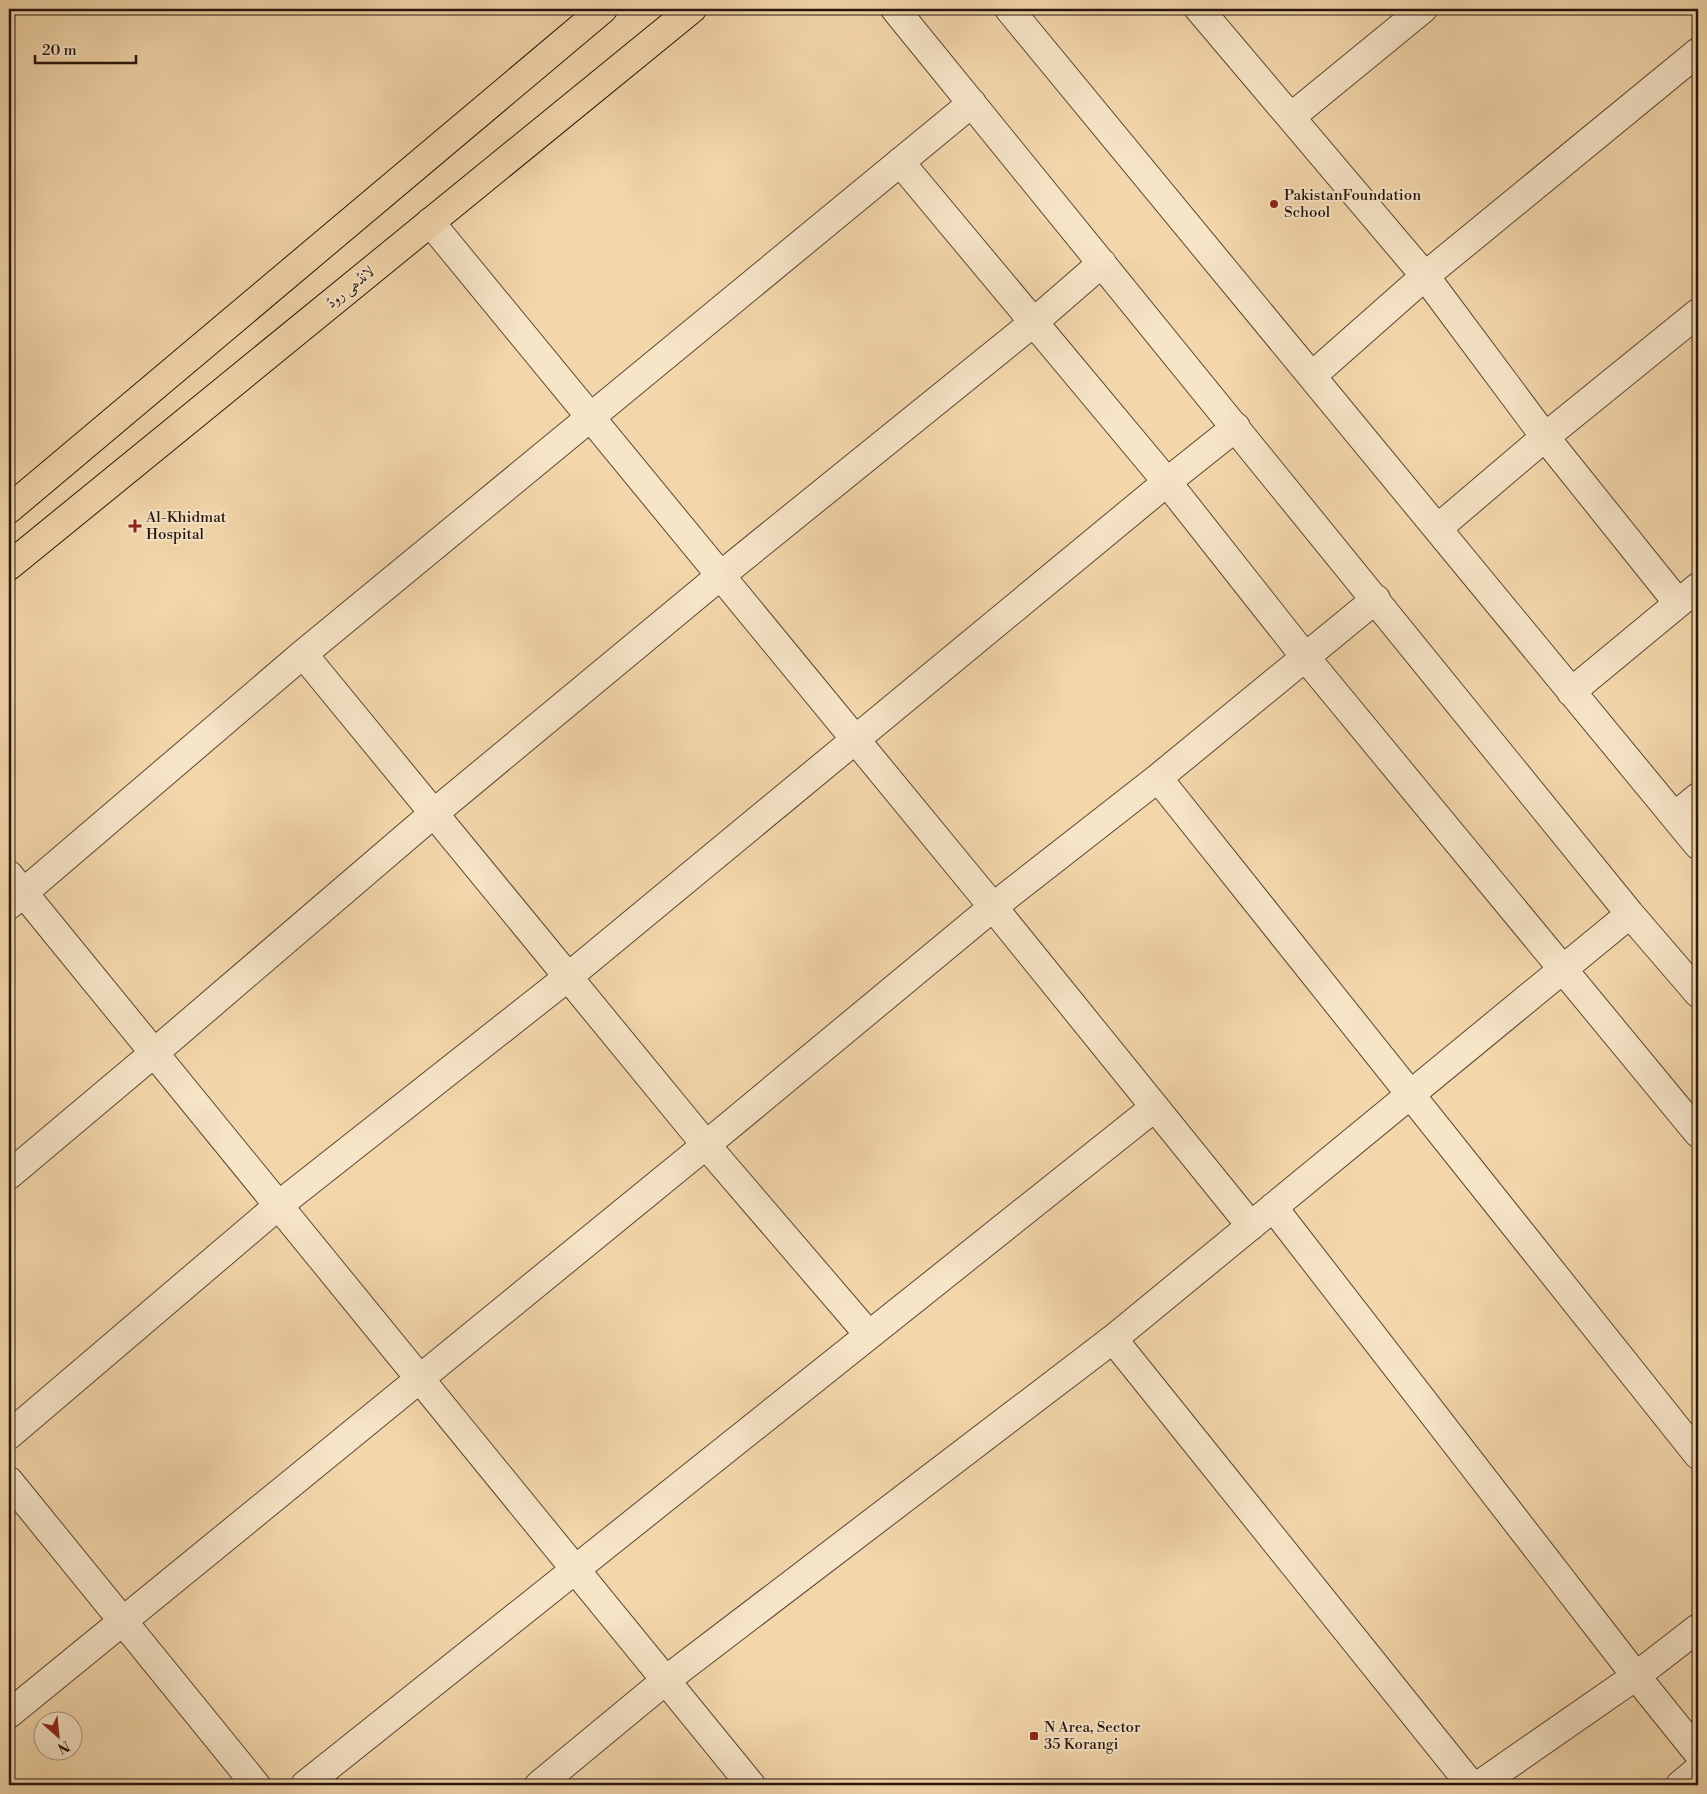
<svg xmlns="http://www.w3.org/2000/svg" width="1707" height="1794" font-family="'Libre Bodoni',Amiri,serif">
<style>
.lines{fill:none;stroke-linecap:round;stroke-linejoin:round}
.minor-casing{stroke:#5a4634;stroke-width:30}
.major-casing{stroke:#27150c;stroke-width:30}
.minor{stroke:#f7e5c8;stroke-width:28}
.major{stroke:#f3d7ab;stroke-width:28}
.poi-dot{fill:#8f2418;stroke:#f7e5c8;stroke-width:2}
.labels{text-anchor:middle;stroke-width:4;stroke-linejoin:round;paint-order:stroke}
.poi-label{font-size:15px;fill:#27150c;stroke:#f7e5c8;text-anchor:start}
.street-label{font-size:15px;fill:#27150c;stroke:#f7e5c8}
</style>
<rect width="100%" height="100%" fill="#f3d7ab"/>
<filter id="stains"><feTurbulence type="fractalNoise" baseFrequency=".004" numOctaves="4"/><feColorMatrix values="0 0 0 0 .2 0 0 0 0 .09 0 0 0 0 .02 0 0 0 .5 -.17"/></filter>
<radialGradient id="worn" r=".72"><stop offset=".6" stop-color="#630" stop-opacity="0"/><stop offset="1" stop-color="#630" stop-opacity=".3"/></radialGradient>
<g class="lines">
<defs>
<path id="minor" d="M895,9L1630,914L1698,993
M1009,9L1698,845
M1199,9L1425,276L1545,437L1678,603
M1291,117L1423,9
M900,162L1167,482L1306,658L1698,1133
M430,222L993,907L1251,1226
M1313,375L1425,276L1698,52
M1438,528L1545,437L1698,313
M303,654L706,1145L869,1335
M1571,692L1698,587
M1158,778L1698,1455
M1675,816L1698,797
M9,875L751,1785
M9,905L303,654L972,103
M9,1175L154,1053L433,814L720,576L1034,322L1102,263
M1273,1207L1636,1676L1698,1753
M1113,1339L1471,1785
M9,1435L279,1205L568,977L1167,482L1236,427
M9,1481L256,1785
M9,1714L706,1145L993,907L1158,778L1376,599
M305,1785L1155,1107
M539,1785L666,1680L1113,1339L1630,914
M1479,1785L1636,1676L1698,1628
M1680,1785L1698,1770"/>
<path id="major" d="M9,509L603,9
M9,566L692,9"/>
</defs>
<!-- minor casing -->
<use href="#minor" class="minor-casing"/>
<!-- major casing -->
<use href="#major" class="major-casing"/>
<!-- minor -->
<use href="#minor" class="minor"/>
<!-- major -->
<use href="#major" class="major"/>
</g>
<!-- markers -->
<g class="poi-dot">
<circle cx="1274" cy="204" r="5"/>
<path d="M132.5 518.5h5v5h5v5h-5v5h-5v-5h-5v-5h5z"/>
<rect x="1029" y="1731" width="10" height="10" rx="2.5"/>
</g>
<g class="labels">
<!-- poi labels -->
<g class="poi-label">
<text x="1284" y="200">PakistanFoundation<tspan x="1284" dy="17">School</tspan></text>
<text x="146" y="522">Al-Khidmat<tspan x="146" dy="17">Hospital</tspan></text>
<text x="1044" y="1732">N Area, Sector<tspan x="1044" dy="17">35 Korangi</tspan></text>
</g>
<!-- street labels -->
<g class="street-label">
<text transform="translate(350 287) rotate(-39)" y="5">لانڈھی روڈ</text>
</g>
</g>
<!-- margin -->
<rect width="1707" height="1794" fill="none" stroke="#f3d7ab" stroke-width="30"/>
<rect x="10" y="10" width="1687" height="1774" fill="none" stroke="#27150c" stroke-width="2.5"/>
<rect x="15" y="15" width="1677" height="1764" fill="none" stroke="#27150c"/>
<!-- north arrow -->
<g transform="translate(58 1736) rotate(153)"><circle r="24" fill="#f7e5c8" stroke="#a4927d"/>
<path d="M0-4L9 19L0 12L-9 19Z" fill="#8f2418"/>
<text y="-8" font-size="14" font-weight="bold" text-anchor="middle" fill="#27150c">N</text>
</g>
<!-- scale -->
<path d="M35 55v8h101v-8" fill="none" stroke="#27150c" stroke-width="2.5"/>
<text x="42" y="55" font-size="15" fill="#27150c" stroke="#f7e5c8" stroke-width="4" paint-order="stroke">20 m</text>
<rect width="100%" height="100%" filter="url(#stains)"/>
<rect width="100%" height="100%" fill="url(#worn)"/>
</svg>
